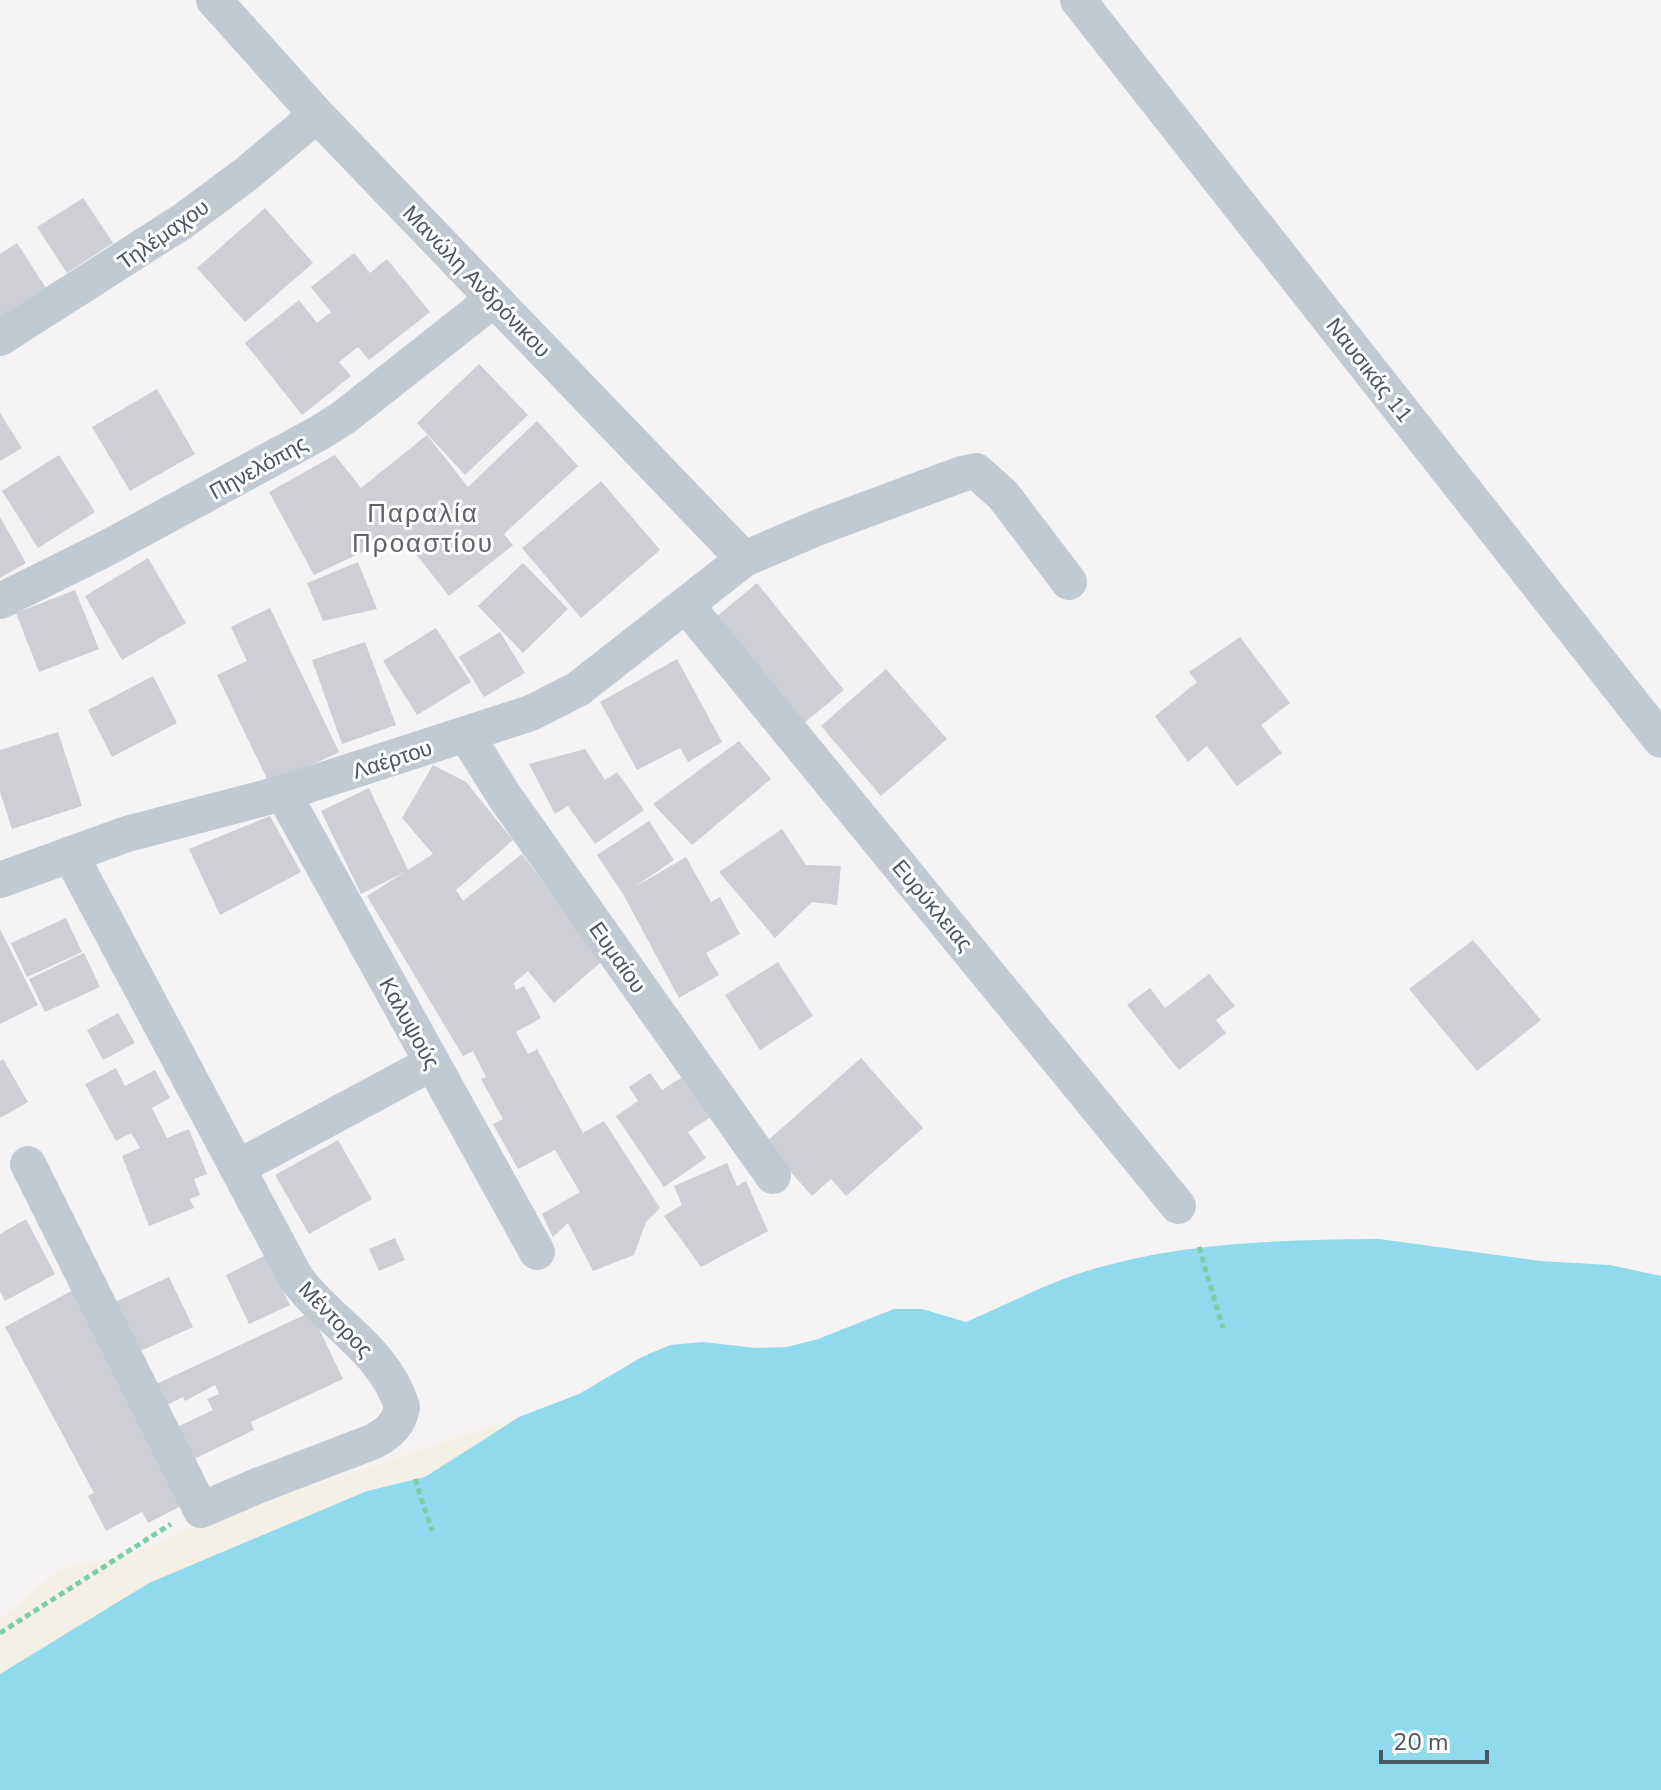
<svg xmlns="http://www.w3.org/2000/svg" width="1661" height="1790" font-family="'Nunito Sans',sans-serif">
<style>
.sand{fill:#f5f0e5}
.water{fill:#90daee}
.building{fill:#cdcfd5}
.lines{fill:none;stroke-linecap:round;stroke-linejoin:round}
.path{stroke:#7ad0a6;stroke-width:5;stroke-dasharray:6 4;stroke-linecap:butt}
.street{stroke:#c1cad2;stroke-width:36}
.labels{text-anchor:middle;stroke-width:6;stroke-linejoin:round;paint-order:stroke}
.street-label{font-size:22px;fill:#4a5661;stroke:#fff}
.quarter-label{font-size:26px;letter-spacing:2px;fill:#5f6368;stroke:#fff}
</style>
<rect width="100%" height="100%" fill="#f5f3f3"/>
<!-- sand -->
<path class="sand" d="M519,1417L425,1477L367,1491L149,1583L0,1674V1619L60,1569L137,1552L206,1521Z"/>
<!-- water -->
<path class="water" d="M1379,1239L1540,1261L1610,1265L1661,1276V1790H0V1674L149,1583L367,1491L425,1477L519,1417L579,1394L642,1357L670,1345L703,1342L756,1348L787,1347L818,1339L894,1309H922L966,1322C999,1308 1032,1291 1066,1278C1166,1242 1274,1240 1379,1239Z"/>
<!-- building -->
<path class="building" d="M83,198L113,243L67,273L37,227Z
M265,208L313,263L245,322L197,268Z
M17,243L46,288L0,317V254Z
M354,253L370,273L387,259L430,312L369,360L358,347L339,362L351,376L302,415L245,343L299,300L317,323L331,312L311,287Z
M479,364L528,415L465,475L417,423Z
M157,389L195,454L130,491L92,427Z
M0,413L22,448L0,461Z
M537,421L578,466L504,534L513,545L449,596L400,534L314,575L269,492L335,455L361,488L427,435L468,487Z
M59,455L95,512L38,548L2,491Z
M601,481L660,550L581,618L522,548Z
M0,517L26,563L0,578Z
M148,558L186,623L122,660L85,596Z
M358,562L377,609L323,621L307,583Z
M523,563L568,609L523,653L478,606Z
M757,583L844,690L803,724L716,617Z
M75,590L99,649L39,672L16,613Z
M270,608L339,752L270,785L217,675L247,661L231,627Z
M436,628L471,682L417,715L383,661Z
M500,632L525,673L484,697L459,657Z
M1240,637L1290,703L1261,725L1282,753L1237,786L1207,746L1188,762L1155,716L1197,682L1189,672Z
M365,642L396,725L342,744L312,660Z
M677,659L722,742L688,762L680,748L637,770L600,702Z
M886,669L947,739L881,796L821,726Z
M153,676L177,723L112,757L88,710Z
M58,732L82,806L12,829L0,792V750Z
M739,741L771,779L692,845L653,804Z
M585,749L605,780L617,772L644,810L595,844L568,806L555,814L529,764Z
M433,765L466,782L513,840L456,890L463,901L522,854L602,961L554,1003L528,971L514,983L516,990L524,986L541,1018L516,1032L528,1054L537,1049L583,1133L604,1121L660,1208L646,1222L634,1255L593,1271L568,1223L553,1237L542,1214L580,1192L555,1150L518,1169L493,1124L503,1119L481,1079L486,1077L473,1051L463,1056L367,896L405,872L361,894L321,811L369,788L408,870L433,854L402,818Z
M270,816L301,872L220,915L189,849Z
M649,821L674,860L633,888L686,857L711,902L720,897L740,934L706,953L719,975L679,998L623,894L597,855Z
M782,829L806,865L841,866L837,905L812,902L775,938L719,872Z
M66,918L82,952L27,977L11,943Z
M0,929L38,1005L0,1024Z
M1473,940L1541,1020L1477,1071L1409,989Z
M84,953L100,987L45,1012L29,979Z
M778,962L813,1016L760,1050L725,995Z
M1209,974L1235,1006L1216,1020L1226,1033L1179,1070L1127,1005L1150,988L1165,1008Z
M118,1013L135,1043L103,1060L87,1030Z
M861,1058L923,1128L846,1196L831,1179L812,1196L765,1143Z
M3,1059L28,1102L0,1118V1061Z
M116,1068L125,1086L155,1070L170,1098L152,1108L167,1138L189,1129L207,1174L194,1179L200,1195L190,1199L194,1208L149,1226L122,1156L140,1148L131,1133L116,1141L85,1084Z
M650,1073L662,1090L684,1076L712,1116L688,1132L706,1158L664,1187L616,1116L638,1101L629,1087Z
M338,1140L372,1199L309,1234L275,1175Z
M727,1163L737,1186L746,1181L768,1231L701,1267L664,1216L682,1205L674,1186Z
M26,1219L55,1274L5,1301L0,1291V1234Z
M395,1238L405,1260L379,1271L369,1249Z
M266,1255L290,1305L249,1324L226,1275Z
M169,1277L193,1327L138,1352L115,1302Z
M75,1289L187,1503L148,1523L142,1512L106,1531L88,1496L94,1493L5,1327Z
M311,1312L343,1379L251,1422L254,1430L192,1460L175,1428L213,1410L207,1399L219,1394L215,1385L185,1401L183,1397L163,1407L152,1386Z"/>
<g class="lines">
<!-- path -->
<path class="path" d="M1199,1247L1223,1328
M415,1479L432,1531
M0,1633L171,1524"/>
<!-- street -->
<path class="street" d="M214,0L317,115L744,559
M1078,0L1661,740
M0,338L183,221L245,175L317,115
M0,601L107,548L319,433L343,418L494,299
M686,605L1178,1206
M466,735L505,797L773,1176
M283,793L537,1252
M0,880L127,834L283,793L531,713L578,689L744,559L819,527L962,474L976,471L1003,495L1069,582
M28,1164L201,1510L257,1486L372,1442C387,1435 399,1425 402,1407C385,1350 329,1323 296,1278L70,854
M237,1168L432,1063"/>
</g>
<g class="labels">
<!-- street labels -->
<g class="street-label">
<text transform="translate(163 234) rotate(-35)" y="8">Τηλέμαχου</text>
<text transform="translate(477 281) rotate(46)" y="8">Μανώλη Ανδρόνικου</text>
<text transform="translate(1370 370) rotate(52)" y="8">Ναυσικάς 11</text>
<text transform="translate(258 467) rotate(-29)" y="8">Πηνελόπης</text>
<text transform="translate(392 759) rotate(-18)" y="8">Λαέρτου</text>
<text transform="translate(933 905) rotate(50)" y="8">Ευρύκλειας</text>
<text transform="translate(618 957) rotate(55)" y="8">Ευμαίου</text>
<text transform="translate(410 1023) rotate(61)" y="8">Καλυψούς</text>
<text transform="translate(336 1319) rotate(46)" y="8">Μέντορος</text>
</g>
<!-- quarter labels -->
<g class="quarter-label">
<text x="423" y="522">Παραλία<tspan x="423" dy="30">Προαστίου</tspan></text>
</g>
</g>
<!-- scale -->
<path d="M1381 1750v12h106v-12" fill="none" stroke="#4a5661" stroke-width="4"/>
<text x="1393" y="1750" font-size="24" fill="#4a5661" stroke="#ffffff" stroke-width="6" paint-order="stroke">20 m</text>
</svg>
